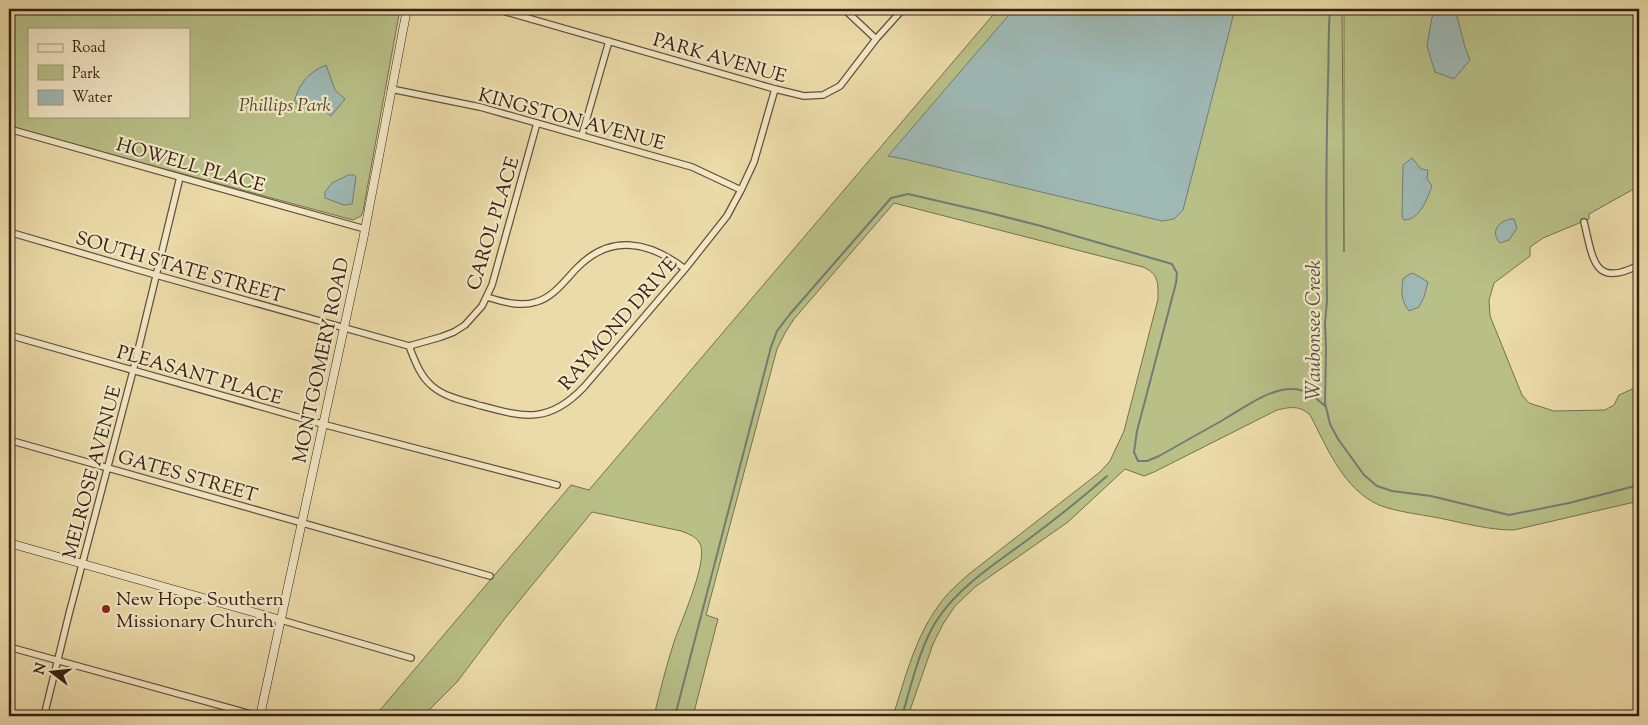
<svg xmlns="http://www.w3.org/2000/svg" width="1648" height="725" font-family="'Sorts Mill Goudy',serif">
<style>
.green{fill:#b8c087;stroke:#77704e;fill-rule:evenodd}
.water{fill:#9eb8b4;stroke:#747b74}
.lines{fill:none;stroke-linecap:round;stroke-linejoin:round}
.stream{stroke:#747b74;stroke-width:2}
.street-casing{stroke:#634f3a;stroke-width:8}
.secondary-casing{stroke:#362015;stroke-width:9}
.street{stroke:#f2e8c6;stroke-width:5.5}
.secondary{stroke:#f2e8c6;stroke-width:8}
.poi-dot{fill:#8f2418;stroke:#f2e8c6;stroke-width:2}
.labels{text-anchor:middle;stroke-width:4.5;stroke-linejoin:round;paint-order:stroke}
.street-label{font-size:19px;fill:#362015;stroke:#f2e8c6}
.park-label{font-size:19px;font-style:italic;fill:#564832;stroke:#f2e8c6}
.poi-label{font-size:19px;fill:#362015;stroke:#f2e8c6;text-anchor:start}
.water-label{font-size:20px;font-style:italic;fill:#554e45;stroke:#f2e8c6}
</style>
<rect width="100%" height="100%" fill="#ebdba8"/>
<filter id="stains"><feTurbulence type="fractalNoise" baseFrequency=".004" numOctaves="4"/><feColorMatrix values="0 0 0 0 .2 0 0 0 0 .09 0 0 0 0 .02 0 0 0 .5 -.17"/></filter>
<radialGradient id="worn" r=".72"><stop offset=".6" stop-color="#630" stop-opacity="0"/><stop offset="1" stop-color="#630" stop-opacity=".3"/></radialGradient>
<!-- green -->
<path class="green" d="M9,9H400L363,211L361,216L353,220L9,127ZM29,29H189V116H29Z
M998,9H1342L1344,252V9H1639V186L1589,214V219L1543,238L1530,247V256L1494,283L1489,300L1490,316L1522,395L1529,403L1554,411L1605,410L1614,405L1619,395L1639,386V501L1514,530C1488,530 1464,523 1439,518C1419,514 1397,512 1379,505C1343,489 1327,447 1310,415C1299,405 1291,407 1277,410L1154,472L1144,476L1125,469L1068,522L975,587L955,606L943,624L933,644L908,716H893C905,679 915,637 939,605C947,593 958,584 969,574L1100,472L1110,461L1124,431L1158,299C1158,283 1159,274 1143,267L894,203L794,319L785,333L777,349L706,615L718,619L693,716H654C660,692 666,666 674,642C681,621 706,567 701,546C698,537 689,534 681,531L592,512L506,617L457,682L423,716H375L571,485L589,490Z"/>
<!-- water -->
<path class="water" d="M1014,9H1235L1183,210L1174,219L1162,221L904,159L888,156Z
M1441,9H1455L1465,47L1470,60L1454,79L1435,72L1427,46L1432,17Z
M326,65L335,90L345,99L331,116L319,106L294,103C298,85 308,72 326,65Z
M1412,158L1421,169L1428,170L1427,179L1432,186C1427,199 1420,220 1404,220L1402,217L1403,165Z
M348,175H354L356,177L352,204L344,205L325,198V192L332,183Z
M1510,219H1514L1517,228L1509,240L1500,243C1490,232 1498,222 1510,219Z
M1413,273L1428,282L1424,297L1419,307L1409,311C1401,301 1401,291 1403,279L1408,275Z"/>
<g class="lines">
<!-- stream -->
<path class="stream" d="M1330,9C1328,33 1329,57 1328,81C1326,154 1326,228 1327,301L1325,323L1326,349L1325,403L1330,424L1338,439L1364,475L1377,486L1392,491L1431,496L1509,515L1569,503L1639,485
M675,716L771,347L777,331L790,314L891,198L908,194L986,212L1041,226L1172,264L1177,273L1176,283L1137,431L1134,452L1138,461H1147L1159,456C1180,444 1202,432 1223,420C1242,409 1270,388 1292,389C1306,389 1315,397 1325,406
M902,716C911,686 921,642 939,617C962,584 998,562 1030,538C1057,518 1082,498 1107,476"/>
<defs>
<path id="street" d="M496,9L775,89L804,96L823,95L840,86L876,39L903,9
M844,9L876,39
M391,89L480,107L692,167L741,190
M9,129L365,229
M582,135L609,41
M1584,222C1593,258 1593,289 1639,265
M9,232L156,275L409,346L441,337L454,332L465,325L482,306L492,285L537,123
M487,297C503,302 520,307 536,302C554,297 565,280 577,268C611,233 650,242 685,269
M9,335L322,424L557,485
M409,346C415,361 420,376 432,386C445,397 461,400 478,405C523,417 548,425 584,387L685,269L727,216L741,190L754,162L775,89
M9,440L490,576
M281,620L411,658
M9,647L258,716
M44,716L69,614L133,371L180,177"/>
<path id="secondary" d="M9,543L281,620
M260,716L363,240L407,9"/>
</defs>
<!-- street casing -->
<use href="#street" class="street-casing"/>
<!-- secondary casing -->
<use href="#secondary" class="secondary-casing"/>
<!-- street -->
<use href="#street" class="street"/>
<!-- secondary -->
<use href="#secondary" class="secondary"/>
</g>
<!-- markers -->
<circle class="poi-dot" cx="106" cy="609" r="5"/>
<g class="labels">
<!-- street labels -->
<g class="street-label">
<text transform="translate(720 57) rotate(16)" y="7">PARK AVENUE</text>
<text transform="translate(572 118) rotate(15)" y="7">KINGSTON AVENUE</text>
<text transform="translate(191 164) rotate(16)" y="7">HOWELL PLACE</text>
<text transform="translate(492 223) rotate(-73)" y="7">CAROL PLACE</text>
<text transform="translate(180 266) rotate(16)" y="7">SOUTH STATE STREET</text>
<text transform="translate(617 323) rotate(-49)" y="7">RAYMOND DRIVE</text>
<text transform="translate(320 360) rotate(-78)" y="7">MONTGOMERY ROAD</text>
<text transform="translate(200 374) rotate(16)" y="7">PLEASANT PLACE</text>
<text transform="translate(91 472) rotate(-75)" y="7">MELROSE AVENUE</text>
<text transform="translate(188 475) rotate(16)" y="7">GATES STREET</text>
</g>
<!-- park labels -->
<g class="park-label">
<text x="285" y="111">Phillips Park</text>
</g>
<!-- poi labels -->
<g class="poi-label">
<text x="116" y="605">New Hope Southern<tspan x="116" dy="22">Missionary Church</tspan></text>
</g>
<!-- water labels -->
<g class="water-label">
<text transform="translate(1313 330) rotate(-90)" y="7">Waubonsee Creek</text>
</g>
</g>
<!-- margin -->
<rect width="1648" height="725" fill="none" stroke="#ebdba8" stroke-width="30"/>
<rect x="10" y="10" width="1628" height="705" fill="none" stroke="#362015" stroke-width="2.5"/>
<rect x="15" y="15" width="1618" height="695" fill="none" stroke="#362015"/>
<!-- legend -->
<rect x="28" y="28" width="162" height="90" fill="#f2e8c6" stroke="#a7987f"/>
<rect x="38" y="44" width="25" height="8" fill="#f2e8c6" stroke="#a7987f"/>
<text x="72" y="52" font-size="15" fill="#362015">Road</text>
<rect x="38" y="65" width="25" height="15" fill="#b8c087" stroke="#a7987f"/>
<text x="72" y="78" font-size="15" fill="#362015">Park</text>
<rect x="38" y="90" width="25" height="15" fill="#9eb8b4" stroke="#a7987f"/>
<text x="72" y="102" font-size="15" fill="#362015">Water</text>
<!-- north arrow -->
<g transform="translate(52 672) rotate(286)" stroke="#f2e8c6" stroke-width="4" paint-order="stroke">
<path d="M0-4L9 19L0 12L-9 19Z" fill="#362015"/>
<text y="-8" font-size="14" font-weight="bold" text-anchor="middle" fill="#362015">N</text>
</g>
<rect width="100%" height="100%" filter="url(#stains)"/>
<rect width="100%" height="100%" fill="url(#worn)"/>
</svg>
